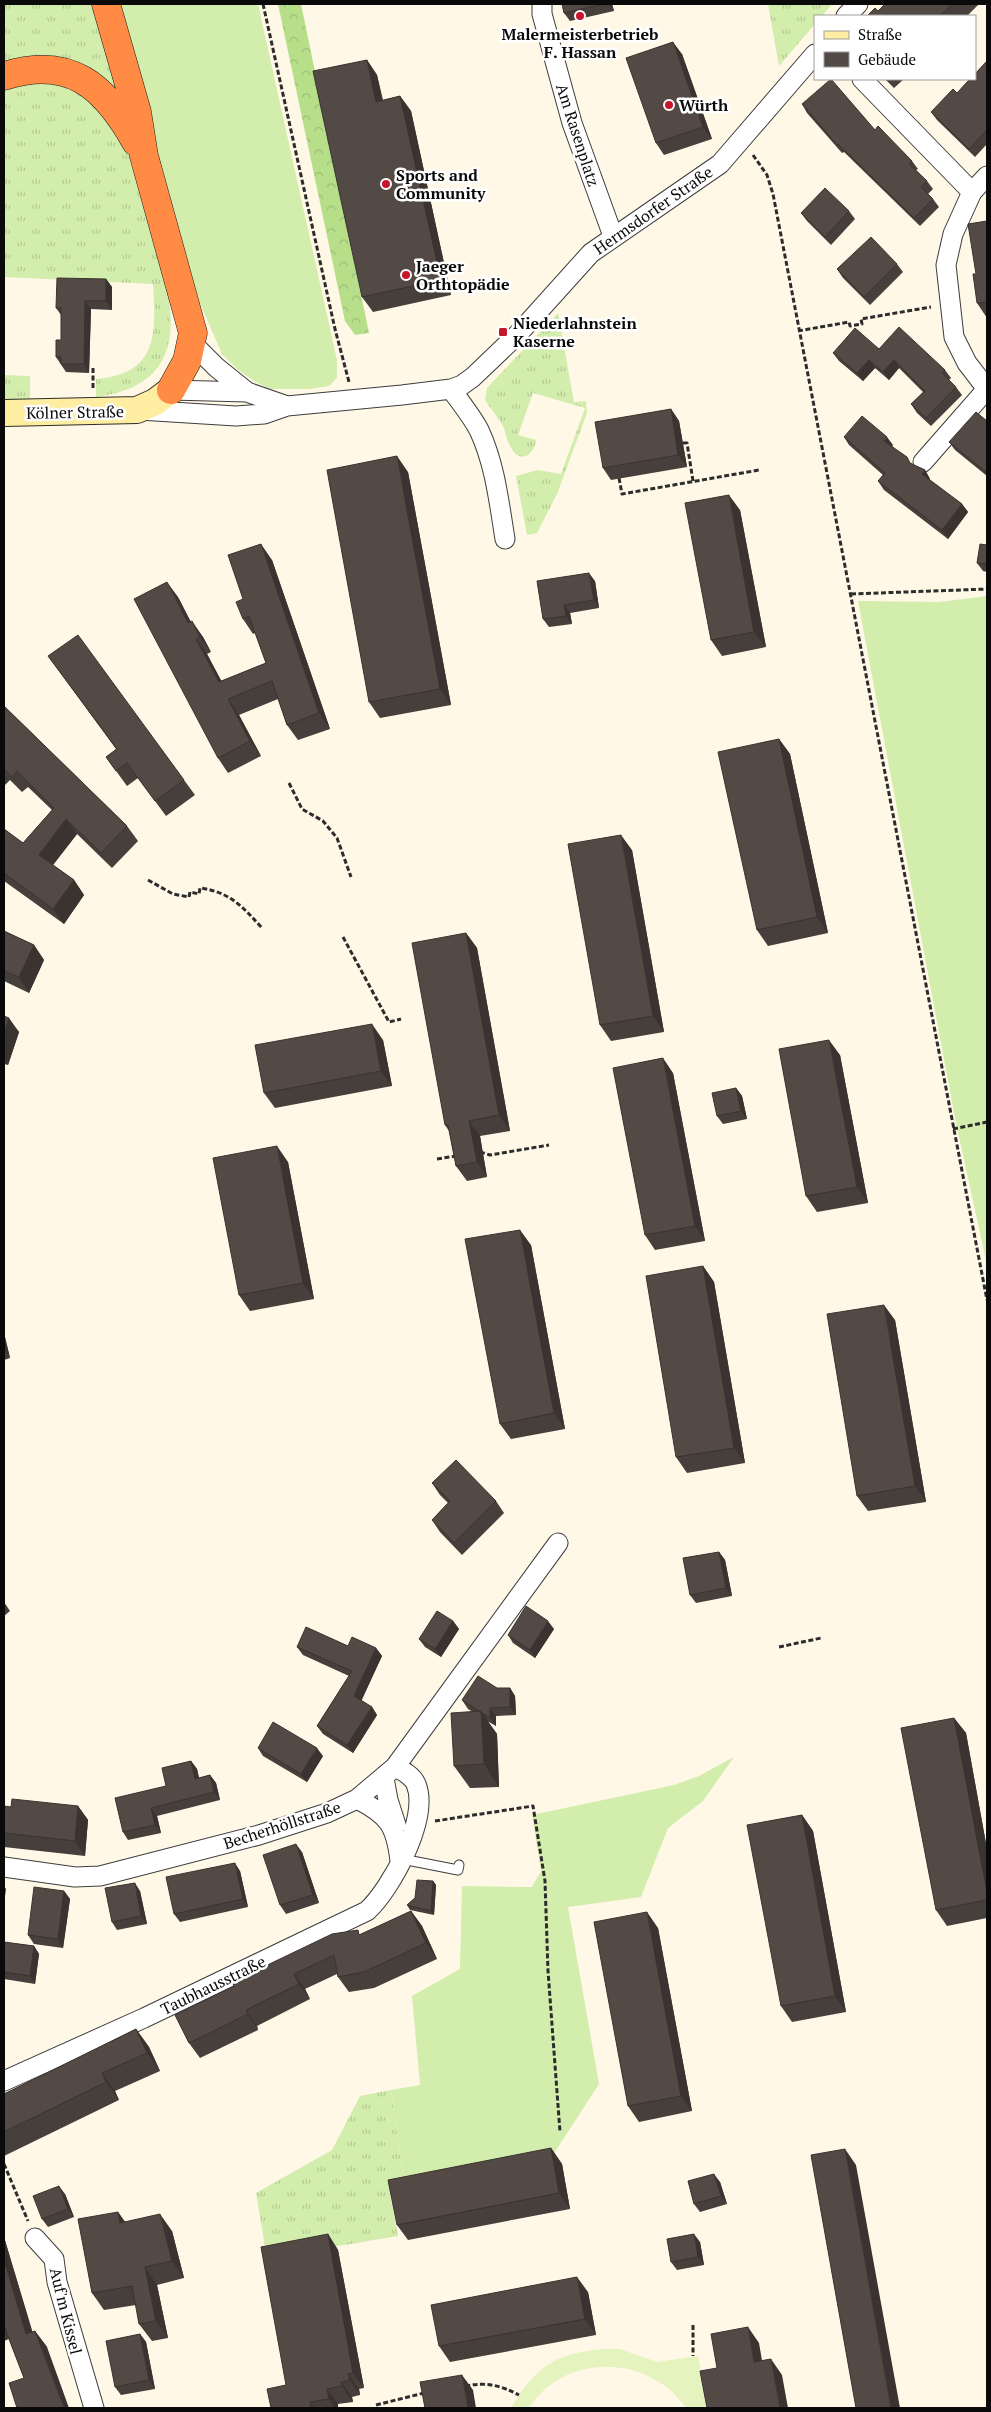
<svg xmlns="http://www.w3.org/2000/svg" width="991" height="2412" font-family="'PT Serif',serif">
<style>
.grass{fill:url(#grass-tufts)}
.forest{fill:url(#forest-crowns)}
.garden{fill:#d3edac}
.pitch{fill:#e5f3bf}
.lines{fill:none;stroke-linecap:round;stroke-linejoin:round}
.lane-casing{stroke:#3d3d3d;stroke-width:11}
.street-casing{stroke:#3d3d3d;stroke-width:21}
.secondary-casing{stroke:#2c2c2c;stroke-width:28}
.highway-casing{stroke:#1b1b1b;stroke-width:29}
.path{stroke:#2c2c2c;stroke-width:3;stroke-dasharray:5 2.5;stroke-linecap:butt}
.lane{stroke:#fff;stroke-width:9}
.street{stroke:#fff;stroke-width:19}
.secondary{stroke:#ffeda1;stroke-width:26}
.highway{stroke:#ff8b44;stroke-width:28}
.wall{fill:#473f3b}
.shaded-wall{fill:#3a3330}
.building{fill:#534945;stroke:#3a3330}
.poi-dot{fill:#c6152c;stroke:#fff;stroke-width:2}
.labels{text-anchor:middle;stroke-width:5;stroke-linejoin:round;paint-order:stroke}
.poi-label{font-size:16px;font-weight:bold;fill:#0a0a0a;stroke:#fff;text-anchor:start}
.street-label{font-size:16px;fill:#0a0a0a;stroke:#fff}
</style>
<defs>
<pattern id="grass-tufts" width="24" height="20" patternUnits="userSpaceOnUse" patternTransform="scale(1.25)"><rect width="24" height="20" fill="#d3edac"/><path d="M3 7l-1-3M5 7V3M7 7l1-3M15 17l-1-3M17 17v-4M19 17l1-3" fill="none" stroke="#b4ca93"/></pattern>
<pattern id="forest-crowns" width="20" height="18" patternUnits="userSpaceOnUse" patternTransform="scale(1.25)"><rect width="20" height="18" fill="#b7df8a"/><path d="M2 6a3 3 0 1 1 6 0M12 15a3 3 0 1 1 6 0" fill="none" stroke="#9cbe76"/></pattern>
</defs>
<rect width="100%" height="100%" fill="#fff8e6"/>
<!-- grass -->
<path class="grass" d="M4,4H96L121,92L4,65Z
M768,4H832L822,16H815V24L779,66Z
M51,77C61,82 77,86 85,93C97,103 113,124 122,137C132,151 142,198 147,216C169,288 205,383 96,397V379C158,374 156,334 153,284L4,277V84Z
M558,313L574,402L586,401L587,413L557,494L537,533L527,535L516,476L538,470L561,474L585,408L533,393L518,435L536,440C535,452 523,464 513,451C508,445 506,433 503,426C498,417 490,408 485,400L487,388Z
M4,375L30,376V401H4Z
M391,2090L405,2190L390,2194L398,2236L267,2258L256,2193L332,2150L360,2096Z"/>
<!-- forest -->
<path class="forest" d="M278,4H301L369,333L355,335L345,321Z"/>
<!-- garden -->
<path class="garden" d="M113,4H258L337,360V378L329,386L310,389H270L254,381L237,369L222,354L199,301Z
M987,596V1265L956,1123L858,601L939,602Z
M734,1757L703,1801L668,1828L641,1897L568,1907L599,2084L549,2161L405,2190L391,2090L420,2085L412,1996L460,1969L462,1886L532,1887L541,1871L532,1815L674,1785L699,1776Z"/>
<!-- pitch -->
<path class="pitch" d="M603,2349H620L657,2362L698,2356L708,2408H686C649,2354 565,2352 529,2408H511C536,2367 553,2354 603,2349Z"/>
<g class="lines">
<defs>
<path id="lane" d="M402,1859L458,1870L459,1865"/>
<path id="street" d="M542,4V14L572,123L613,236
M846,16L858,4
M862,79L972,192L953,234L946,265L954,337L967,363L987,389L923,462
M972,192L987,176
M192,343L216,367L247,392L287,406
M451,389C460,402 471,415 479,430C495,464 499,502 505,539
M171,390L247,392
M139,410L236,416L264,414L287,406L402,395L451,389L462,385L473,377L518,334L591,253L720,164L815,54
M384,1778L388,1800L396,1825
M357,1799C389,1815 396,1826 400,1861
M4,1867L75,1877L100,1876L259,1835L327,1813L357,1799L395,1767L558,1543
M4,2081L144,2018L367,1911C391,1889 430,1818 416,1784C412,1775 403,1771 395,1767
M35,2238L54,2259L57,2282L94,2408"/>
<path id="secondary" d="M4,413L137,410L155,402L171,390"/>
<path id="highway" d="M106,4L137,112L144,156L193,333L187,361L171,390
M4,76C70,55 105,86 136,142"/>
</defs>
<!-- lane casing -->
<use href="#lane" class="lane-casing"/>
<!-- street casing -->
<use href="#street" class="street-casing"/>
<!-- secondary casing -->
<use href="#secondary" class="secondary-casing"/>
<!-- highway casing -->
<use href="#highway" class="highway-casing"/>
<!-- path -->
<path class="path" d="M263,4L335,329L349,382
M753,155L767,175L773,194L987,1300
M798,331L849,322L850,326L862,324L861,319L931,307
M93,388V368
M683,443H687L693,481
M619,478L622,494L759,470
M851,594L987,589
M289,783L302,809L323,821L337,838L351,877
M148,880L173,894L189,897L190,892L199,894L200,888C230,892 243,907 262,928
M343,937L389,1022L401,1019
M953,1129L987,1122
M480,1152L490,1155L549,1145
M437,1159L456,1156
M779,1647L821,1638
M435,1821L533,1806L545,1881L548,1971L560,2132
M4,2164L28,2221
M693,2325V2356
M465,2386C486,2382 500,2385 519,2395
M376,2405L424,2393"/>
<!-- lane -->
<use href="#lane" class="lane"/>
<!-- street -->
<use href="#street" class="street"/>
<!-- secondary -->
<use href="#secondary" class="secondary"/>
<!-- highway -->
<use href="#highway" class="highway"/>
</g>
<!-- wall -->
<path class="wall" d="M562,4H612L614,11L570,21L564,13Z
M885,4H979L967,16H867L878,11Z
M682,54L712,139L664,155L656,143Z
M367,60L377,75L383,100L400,96L411,111L451,295L373,312L362,297Z
M987,61V144L975,157L937,120L931,112L957,93Z
M885,79H904L894,88Z
M802,104L875,130L912,161L918,169L916,170L927,181L933,189L928,194L933,199L939,207L920,226L844,152L842,153L807,113Z
M849,211L855,219L831,245L807,221L801,213Z
M987,221V318L977,303L976,274Z
M897,264L903,272L870,305L843,278L837,269Z
M106,279L112,287V310L91,309L89,373L66,372L56,357L61,340V315L56,308Z
M879,349L945,370L951,378L949,380L956,387L962,395L931,426L917,413L911,404L923,392L899,368L889,380L875,368L863,381L839,361L833,353Z
M671,409L679,421L687,467L611,480L603,468Z
M987,421V476L955,450L949,442Z
M844,437L893,445L892,446L910,463L925,470L930,479L929,480L962,504L968,512L948,539L884,490L878,481L883,475L849,445Z
M408,472L451,705L380,718L369,702Z
M740,510L766,647L722,656L711,640Z
M987,545V572L983,571L977,563Z
M272,560L330,729L298,740L287,725L278,699L239,715L261,756L228,773L218,758L178,597L191,622L203,637L211,652L207,654L221,681L266,663L255,633L253,634L243,619V599Z
M595,581L599,608L570,613L572,624L549,627L543,619Z
M48,656L184,780L195,795L166,816L138,778L127,786L106,757L116,749Z
M4,706L127,826L138,841L112,868L77,834L53,865L74,880L84,895L64,924L4,881V829L23,843L52,810L28,787L22,792L10,780L4,786Z
M779,739L790,754L828,933L768,946L757,930Z
M632,850L664,1032L611,1041L600,1025Z
M4,931L34,945L44,960L29,993L4,981Z
M466,933L477,948L510,1131L480,1136L487,1177L467,1181L456,1166L449,1131L445,1125Z
M4,1016L19,1032L8,1065L4,1064Z
M383,1040L392,1086L275,1108L264,1093Z
M840,1055L868,1203L817,1212L806,1196Z
M673,1073L705,1241L655,1250L645,1235Z
M736,1088L742,1096L747,1119L723,1124L717,1116Z
M288,1162L314,1299L250,1311L239,1295Z
M531,1245L565,1429L511,1439L500,1424Z
M703,1266L714,1282L745,1463L687,1473L676,1457Z
M895,1320L926,1502L868,1511L857,1496Z
M4,1333L10,1358L4,1360Z
M432,1483L496,1501L504,1513L462,1555L440,1532L432,1520L448,1503L440,1495Z
M719,1552L725,1560L732,1596L696,1603L690,1595Z
M4,1602L10,1611L4,1616Z
M453,1621L459,1629L441,1657L425,1647L419,1639Z
M554,1629L535,1658L513,1643L508,1635Z
M348,1646L376,1648L382,1656L361,1700L372,1707L377,1715L353,1753L323,1734L317,1726L349,1676L303,1655L297,1647Z
M497,1688H510L515,1696L516,1715L496,1716V1726L487,1721L497,1734L499,1787L470,1788L454,1766L473,1712L468,1709L462,1700Z
M954,1718L966,1733L987,1849V1918L947,1926L936,1910Z
M258,1748L323,1756L307,1782L263,1756Z
M191,1761L197,1769L199,1778L210,1775L216,1783L220,1800L157,1816L161,1833L128,1840L123,1832Z
M4,1806L11,1807L78,1806L88,1820L85,1856L4,1847Z
M802,1815L813,1831L846,2012L792,2022L781,2006Z
M302,1852L319,1903L286,1914L280,1905Z
M240,1871L248,1907L180,1922L174,1914Z
M433,1881L436,1885L434,1915L410,1910L407,1905Z
M64,1891L70,1899L63,1948L34,1944L28,1935Z
M140,1891L147,1924L117,1930L112,1922Z
M411,1911L422,1926L437,1959L374,1988L349,1992L338,1977L337,1974L305,1989L310,1999L257,2026L258,2030L200,2058L189,2043L175,2015L361,1934Z
M658,1928L692,2111L639,2122L628,2106Z
M4,1942L34,1946L39,1954L35,1984L4,1979Z
M136,2029L149,2047L160,2071L115,2091L119,2100L4,2156V2094Z
M551,2148L562,2164L570,2209L408,2240L397,2225Z
M720,2182L727,2204L700,2212L694,2204Z
M65,2194L74,2217L48,2227L42,2219Z
M118,2212L125,2222L172,2231L184,2278L157,2285L168,2338L152,2341L139,2324L136,2305L104,2310L92,2293Z
M328,2234L338,2250L364,2388L359,2389L360,2395L352,2397L353,2402L338,2404V2408H271L286,2385Z
M4,2237L32,2332L35,2331L47,2347L24,2378L9,2339L4,2341Z
M700,2242L704,2265L677,2270L671,2262Z
M588,2292L596,2335L450,2362L439,2346Z
M140,2334L146,2342L155,2389L121,2395L115,2387Z"/>
<!-- shaded-wall -->
<path class="shaded-wall" d="M609,4H612L614,11Z
M673,42L682,54L712,139L703,127Z
M367,60L377,75L386,117L376,102Z
M400,96L411,111L451,295L441,280Z
M106,279L112,287V310L106,301Z
M85,301L91,309L89,373L84,364Z
M869,360L875,368L863,381L857,373Z
M894,360L899,368L889,380L883,372Z
M671,409L679,421L687,467L678,455Z
M887,437L893,445L889,449L884,441Z
M397,456L408,472L451,705L440,689Z
M925,470L930,479L927,483L922,474Z
M729,495L740,510L766,647L754,632Z
M962,504L968,512L948,539L942,530Z
M261,544L272,560L330,729L319,713Z
M589,573L595,581L599,608L594,600Z
M167,582L178,597L199,639L188,623Z
M564,605L570,613L572,624L566,616Z
M192,621L203,637L211,652L200,637Z
M196,639L207,654L230,697L219,682Z
M228,699L239,715L261,756L250,741Z
M779,739L790,754L828,933L817,917Z
M66,819L77,834L49,870L39,855Z
M621,835L632,850L664,1032L653,1016Z
M74,880L84,895L64,924L53,909Z
M466,933L477,948L510,1131L499,1115Z
M34,945L44,960L29,993L19,977Z
M9,1018L19,1032L8,1065L4,1059V1033Z
M372,1024L383,1040L392,1086L381,1071Z
M829,1040L840,1055L868,1203L857,1187Z
M663,1058L673,1073L705,1241L695,1226Z
M736,1088L742,1096L747,1119L741,1111Z
M469,1121L480,1136L487,1177L477,1162Z
M277,1146L288,1162L314,1299L303,1283Z
M520,1230L531,1245L565,1429L554,1413Z
M703,1266L714,1282L745,1463L734,1448Z
M884,1305L895,1320L926,1502L915,1486Z
M4,1333L10,1358L4,1349Z
M719,1552L725,1560L732,1596L726,1588Z
M453,1621L459,1629L441,1657L435,1649Z
M548,1621L554,1629L535,1658L530,1650Z
M376,1648L382,1656L360,1704L354,1696Z
M510,1688L515,1696L516,1715L510,1707Z
M372,1707L377,1715L353,1753L347,1745Z
M490,1708L496,1716V1726L490,1718Z
M481,1711L497,1734L499,1787L484,1764Z
M954,1718L966,1733L987,1849V1892Z
M317,1748L323,1756L307,1782L301,1774Z
M191,1761L197,1769L201,1787L195,1779Z
M210,1775L216,1783L220,1800L214,1792Z
M78,1806L88,1820L85,1856L75,1841Z
M151,1808L157,1816L161,1833L155,1825Z
M802,1815L813,1831L846,2012L835,1996Z
M296,1844L302,1852L319,1903L313,1895Z
M235,1863L240,1871L248,1907L243,1899Z
M433,1881L436,1885L434,1915L431,1911Z
M135,1883L140,1891L147,1924L141,1916Z
M4,1886L6,1889L4,1903Z
M64,1891L70,1899L63,1948L58,1939Z
M411,1911L422,1926L437,1959L426,1943Z
M647,1912L658,1928L692,2111L681,2096Z
M34,1946L39,1954L35,1984L30,1976Z
M294,1974L305,1989L310,1999L299,1984Z
M246,2010L257,2026L258,2030L248,2014Z
M136,2029L149,2047L160,2071L147,2053Z
M102,2073L115,2091L119,2100L106,2082Z
M551,2148L562,2164L570,2209L559,2193Z
M845,2149L856,2165L900,2408H891Z
M714,2174L720,2182L727,2204L721,2196Z
M59,2186L65,2194L74,2217L68,2209Z
M118,2212L130,2229L120,2223Z
M160,2214L172,2231L184,2278L172,2261Z
M328,2234L338,2250L364,2388L353,2373Z
M694,2234L700,2242L704,2265L698,2257Z
M4,2237L38,2350L26,2334L4,2259Z
M145,2267L157,2285L168,2338L156,2321Z
M577,2277L588,2292L596,2335L585,2319Z
M748,2327L759,2343L765,2378L754,2362Z
M35,2331L47,2347L69,2408H64Z
M140,2334L146,2342L155,2389L149,2380Z
M771,2359L782,2375L788,2408H780Z
M348,2374L359,2389L360,2395L350,2380Z
M462,2375L473,2390L476,2408H468Z
M341,2382L352,2397L353,2402L342,2386Z
M327,2389L338,2404V2408H335L329,2399Z"/>
<!-- building -->
<path class="building" d="M562,4H604L564,13Z
M885,4H952L940,16H867L875,8L878,11Z
M673,42L703,127L656,143L626,58Z
M367,60L376,102L400,96L441,280L362,297L313,71Z
M987,61V130L969,149L931,112L953,89L957,93L970,79H975V74Z
M831,79L875,130L878,126L912,161L909,164L927,181L921,187L933,199L914,218L838,144L837,145L802,104Z
M825,188L849,211L825,237L801,213Z
M987,221V302L977,303L973,274H976L968,224Z
M871,237L897,264L864,297L837,269Z
M57,278L106,279V301H85L84,364H61V357H56V340H61V308H56Z
M899,327L945,370L942,373L956,387L926,418L911,404L925,391L894,360L883,372L869,360L857,373L833,353L855,328L879,349Z
M671,409L678,455L603,468L595,422Z
M976,412L987,421V470L986,472L949,442Z
M862,416L887,437L884,441L907,457L910,463L925,470L922,474L962,504L942,530L878,481L885,473L844,437Z
M397,456L440,689L369,702L327,470Z
M729,495L754,632L711,640L685,503Z
M261,544L319,713L287,725L272,681L228,699L250,741L218,758L134,599L167,582L188,623L192,621L200,637L196,639L219,682L266,663L249,616L243,619L236,602L243,599L228,555Z
M980,544L987,545V564L977,563Z
M589,573L594,600L564,605L566,616L543,619L537,581Z
M78,635L184,780L155,801L127,763L116,771L106,757L117,749L48,656Z
M4,706L127,826L101,853L66,819L39,855L74,880L53,909L4,873V829L23,843L54,808L17,771L12,777L4,769Z
M779,739L817,917L757,930L718,752Z
M621,835L653,1016L600,1025L568,844Z
M4,931L34,945L19,977L4,971Z
M466,933L499,1115L469,1121L477,1162L456,1166L448,1125H445L412,943Z
M4,1016L9,1018L4,1033Z
M372,1024L381,1071L264,1093L255,1045Z
M829,1040L857,1187L806,1196L779,1049Z
M663,1058L695,1226L645,1235L613,1068Z
M736,1088L741,1111L717,1116L712,1093Z
M277,1146L303,1283L239,1295L213,1158Z
M520,1230L554,1413L500,1424L465,1239Z
M703,1266L734,1448L676,1457L646,1276Z
M884,1305L915,1486L857,1496L827,1314Z
M456,1460L496,1501L454,1543L432,1520L450,1501L432,1483Z
M719,1552L726,1588L690,1595L683,1558Z
M526,1606L548,1621L530,1650L508,1635Z
M437,1611L453,1621L435,1649L419,1639Z
M306,1627L348,1646L352,1637L376,1648L354,1696L372,1707L347,1745L317,1726L352,1671L297,1647Z
M478,1676L497,1688H510V1707L490,1708V1718L462,1700Z
M481,1711L484,1764L454,1766L451,1713Z
M954,1718L987,1892V1900L936,1910L901,1728Z
M273,1722L317,1748L301,1774L258,1748Z
M191,1761L195,1779L210,1775L214,1792L151,1808L155,1825L123,1832L115,1798L166,1786L162,1768Z
M12,1799L78,1806L75,1841L4,1833V1806L11,1807Z
M802,1815L835,1996L781,2006L747,1825Z
M296,1844L313,1895L280,1905L263,1855Z
M235,1863L243,1899L174,1914L166,1877Z
M417,1880L433,1881L431,1911L407,1905L415,1898Z
M135,1883L141,1916L112,1922L105,1888Z
M34,1887L64,1891L58,1939L28,1935Z
M411,1911L426,1943L364,1972L338,1977L334,1955L294,1974L299,1984L246,2010L248,2014L189,2043L175,2015L234,1986L232,1982L332,1934L358,1930L359,1935Z
M647,1912L681,2096L628,2106L594,1922Z
M4,1942L34,1946L30,1976L4,1972Z
M136,2029L147,2053L102,2073L106,2082L4,2132V2094Z
M551,2148L559,2193L397,2225L388,2180Z
M845,2149L891,2408H856L811,2155Z
M714,2174L721,2196L694,2204L688,2181Z
M59,2186L68,2209L42,2219L33,2196Z
M118,2212L120,2223L160,2214L172,2261L145,2267L156,2321L139,2324L132,2286L92,2293L78,2219Z
M328,2234L353,2373L348,2374L350,2380L341,2382L342,2386L327,2389L329,2399L310,2402L311,2408H271L267,2389L286,2385L261,2247Z
M694,2234L698,2257L671,2262L667,2239Z
M4,2259L26,2334L35,2331L64,2408H17L9,2383L24,2378L4,2326Z
M577,2277L585,2319L439,2346L431,2305Z
M748,2327L754,2362L771,2359L780,2408H707L700,2371L717,2368L711,2334Z
M140,2334L149,2380L115,2387L106,2341Z
M462,2375L468,2408H425L420,2382Z"/>
<!-- markers -->
<g class="poi-dot">
<circle cx="580" cy="16" r="5"/>
<circle cx="669" cy="105" r="5"/>
<circle cx="386" cy="184" r="5"/>
<circle cx="406" cy="275" r="5"/>
<rect x="498" y="327" width="10" height="10" rx="2.5"/>
</g>
<g class="labels">
<!-- poi labels -->
<g class="poi-label">
<text x="580" y="40" text-anchor="middle">Malermeisterbetrieb<tspan x="580" dy="18">F. Hassan</tspan></text>
<text x="679" y="111">Würth</text>
<text x="396" y="181">Sports and<tspan x="396" dy="18">Community</tspan></text>
<text x="416" y="272">Jaeger<tspan x="416" dy="18">Orthtopädie</tspan></text>
<text x="513" y="329">Niederlahnstein<tspan x="513" dy="18">Kaserne</tspan></text>
</g>
<!-- street labels -->
<g class="street-label">
<text transform="translate(578 135) rotate(72)" y="6">Am Rasenplatz</text>
<text transform="translate(653 210) rotate(-35)" y="6">Hermsdorfer Straße</text>
<text transform="translate(75 412) rotate(-1)" y="6">Kölner Straße</text>
<text transform="translate(282 1825) rotate(-18)" y="6">Becherhöllstraße</text>
<text transform="translate(213 1985) rotate(-26)" y="6">Taubhausstraße</text>
<text transform="translate(66 2311) rotate(76)" y="6">Auf'm Kissel</text>
</g>
</g>
<!-- border -->
<rect width="991" height="2412" fill="none" stroke="#0a0a0a" stroke-width="10"/>
<!-- legend -->
<rect x="814" y="15" width="162" height="65" fill="#ffffff" stroke="#9d9d9d"/>
<rect x="824" y="31" width="25" height="8" fill="#ffeda1" stroke="#9d9d9d"/>
<text x="858" y="40" font-size="15" fill="#0a0a0a">Straße</text>
<rect x="824" y="52" width="25" height="15" fill="#534945" stroke="#9d9d9d"/>
<text x="858" y="65" font-size="15" fill="#0a0a0a">Gebäude</text>
</svg>
